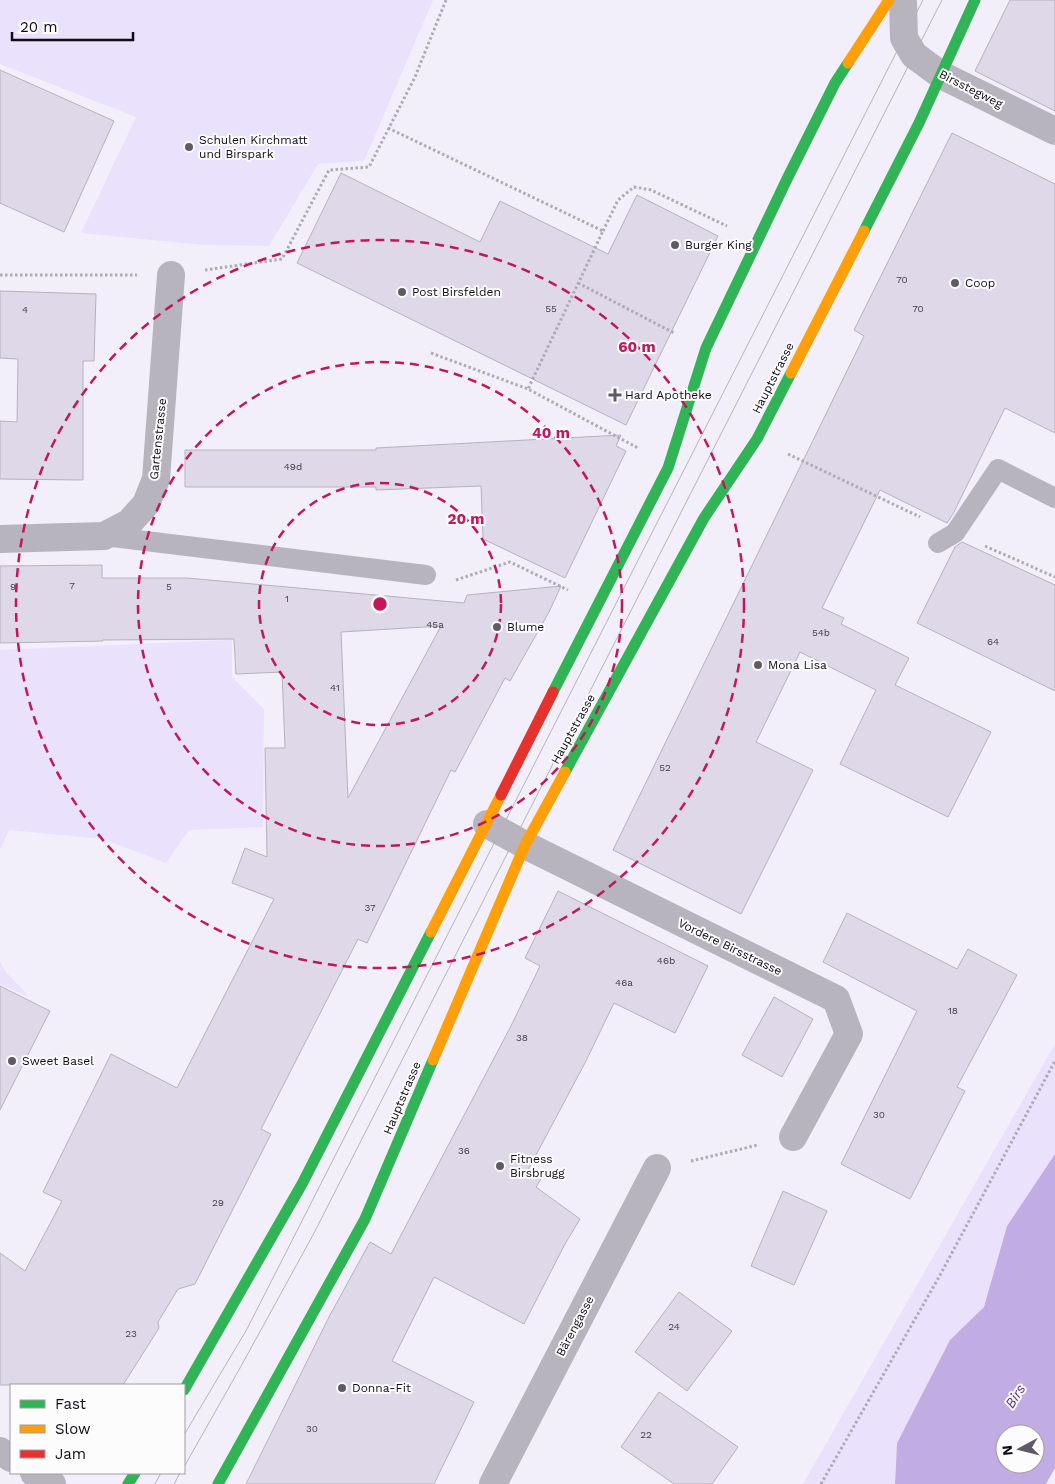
<svg xmlns="http://www.w3.org/2000/svg" width="1055" height="1484" font-family="'Work Sans',sans-serif">
<style>
.green{fill:#eae1fc}
.water{fill:#c2ace4;fill-rule:evenodd}
.building{fill:#ded8e9;stroke:#b6b2bc;fill-rule:evenodd}
.lines{fill:none;stroke-linecap:round;stroke-linejoin:round}
.path{stroke:#aeabb4;stroke-width:3;stroke-dasharray:2.5 2.5;stroke-linecap:butt}
.lane{stroke:#b7b4be;stroke-width:20}
.street{stroke:#b7b4be;stroke-width:28}
.fast{stroke:#30b455;stroke-width:11}
.slow{stroke:#ff9f0a;stroke-width:11}
.jam{stroke:#e5322d;stroke-width:11}
.tram{stroke:#b6b3bc;stroke-width:1}
.ring{fill:none;stroke:#c2185b;stroke-width:2.5;stroke-dasharray:9 6}
.poi-dot{fill:#5f5b66;stroke:#fcfcfc;stroke-width:2}
.labels{text-anchor:middle;stroke-width:4;stroke-linejoin:round;paint-order:stroke}
.number-label{font-size:10px;fill:#44404c}
.street-label{font-size:12px;fill:#100c16;stroke:#fcfcfc}
.poi-label{font-size:12px;fill:#100c16;stroke:#fcfcfc;text-anchor:start}
.water-label{font-size:14px;font-style:italic;fill:#5b338b;stroke:#fcfcfc}
.centre{fill:#c2185b;stroke:#fcfcfc;stroke-width:2.5}
.ring-label{font-size:15px;text-anchor:middle;font-weight:bold;fill:#c2185b;stroke:#fcfcfc;stroke-width:4;stroke-linejoin:round;paint-order:stroke}
</style>
<rect width="100%" height="100%" fill="#f2effa"/>
<!-- green -->
<path class="green" d="M0,0H433L364,161L318,164L269,246L204,245L81,233L136,117L0,64Z
M232,640V677L264,709L263,827L189,830L166,863L103,839L9,830L0,850V650Z
M0,961L5,971L29,997L0,984Z
M1055,1044V1154L1007,1226L984,1307L950,1340L897,1443L895,1484H803Z"/>
<!-- water -->
<path class="water" d="M1055,1154V1468L1046,1484H895L897,1443L950,1340L984,1307L1007,1226ZM1005,1434H1035V1464H1005Z"/>
<!-- building -->
<path class="building" d="M1010,0H1055V111L975,71Z
M0,70L114,121L64,232L0,203Z
M952,133L1055,184V433L1005,408L953,514L947,523L880,490L822,608L844,618L841,624L909,658L895,685L991,732L948,817L840,764L876,690L800,652L756,742L813,770L741,914L613,850L864,336L854,330Z
M341,173L480,242L500,201L608,254L637,195L718,236L626,425L297,263Z
M0,291L96,294L94,361H83V480L0,479V421L17,422L18,359L0,358Z
M621,435L616,446L626,451L565,578L483,539L481,486L376,490V487H185V450H376V448Z
M962,542L1055,585V691L917,623L955,547Z
M102,565V578H187L464,603L467,595L561,586L549,612L510,681L505,678L455,772L451,770L367,943L358,939L261,1129L271,1134L195,1284L178,1289L158,1322L159,1328L123,1385H0V1253L25,1271L62,1201L43,1192L111,1054L177,1088L274,899L232,883L245,848L267,857L265,748H285L282,672L236,674L234,639L103,640V641L0,643V566ZM441,626L348,798L341,632Z
M558,891L708,966L675,1033L614,1003L585,1063L528,1170L542,1177L536,1187L580,1219L565,1244L524,1324L434,1277L392,1361L474,1402L434,1484H246L330,1315L370,1242L391,1254L511,1026L540,966L525,958Z
M847,913L957,969L968,949L1017,975L957,1087L965,1091L910,1199L841,1164L917,1011L823,962Z
M0,986L50,1011L0,1110Z
M774,997L813,1019L782,1077L742,1055Z
M783,1191L827,1211L794,1285L751,1266Z
M679,1292L732,1331L687,1391L635,1352Z
M659,1392L738,1447L712,1484H674L621,1447Z"/>
<g class="lines">
<!-- path -->
<path class="path" d="M388,128L603,231L528,389
M603,231L618,200L634,187L651,190L727,226
M205,270L282,259L329,170L369,167L415,77L446,0
M0,275H137
M578,283L674,333
M431,353L528,389L638,448
M788,454L920,517
M985,546L1055,577
M456,580L510,562L568,590
M691,1161L758,1145
M821,1484L939,1277L1055,1061"/>
<!-- lane -->
<path class="lane" d="M104,536L426,575
M938,543L955,533L998,469L1055,498"/>
<!-- street -->
<path class="street" d="M903,0L904,38L914,55L941,75L1055,131
M0,539L104,536L129,523L146,504L156,479L171,275
M487,824L525,845L836,999L849,1034L793,1137
M0,1451L11,1458
M34,1473L52,1484
M493,1484L657,1168"/>
<!-- fast -->
<path class="fast" d="M864,231L919,123L975,0
M553,692L668,468L706,348L788,177L835,83L848,63
M565,772L704,518L757,439L791,373
M184,1390L302,1184L431,932
M128,1484L135,1473
M218,1484L365,1219L433,1060"/>
<!-- slow -->
<path class="slow" d="M848,63L889,0
M791,373L864,231
M431,932L501,795
M433,1060L525,845L565,772"/>
<!-- jam -->
<path class="jam" d="M501,795L553,692"/>
<!-- tram -->
<path class="tram" d="M184,1435L247,1329L923,0
M184,1467L240,1368L313,1235L942,0
M155,1484L161,1473
M174,1484L180,1473"/>
</g>
<!-- distance rings -->
<g class="ring">
<circle cx="380" cy="604" r="121"/>
<circle cx="380" cy="604" r="242"/>
<circle cx="380" cy="604" r="364"/>
</g>
<!-- markers -->
<g class="poi-dot">
<circle cx="189" cy="147" r="5"/>
<circle cx="675" cy="245" r="5"/>
<circle cx="955" cy="283" r="5"/>
<circle cx="402" cy="292" r="5"/>
<path d="M612.5 387.5h5v5h5v5h-5v5h-5v-5h-5v-5h5z"/>
<circle cx="497" cy="627" r="5"/>
<circle cx="758" cy="665" r="5"/>
<circle cx="12" cy="1061" r="5"/>
<circle cx="500" cy="1166" r="5"/>
<circle cx="342" cy="1388" r="5"/>
</g>
<g class="labels">
<!-- number labels -->
<g class="number-label">
<text x="902" y="283">70</text>
<text x="551" y="312">55</text>
<text x="918" y="312">70</text>
<text x="25" y="313">4</text>
<text x="293" y="470">49d</text>
<text x="72" y="589">7</text>
<text x="13" y="590">9</text>
<text x="169" y="590">5</text>
<text x="287" y="602">1</text>
<text x="435" y="628">45a</text>
<text x="821" y="636">54b</text>
<text x="993" y="645">64</text>
<text x="335" y="691">41</text>
<text x="665" y="771">52</text>
<text x="370" y="911">37</text>
<text x="666" y="964">46b</text>
<text x="624" y="986">46a</text>
<text x="953" y="1014">18</text>
<text x="522" y="1041">38</text>
<text x="879" y="1118">30</text>
<text x="464" y="1154">36</text>
<text x="218" y="1206">29</text>
<text x="674" y="1330">24</text>
<text x="131" y="1337">23</text>
<text x="312" y="1432">30</text>
<text x="646" y="1438">22</text>
</g>
<!-- street labels -->
<g class="street-label">
<text transform="translate(971 89) rotate(27)" y="4">Birsstegweg</text>
<text transform="translate(773 378) rotate(-63)" y="4">Hauptstrasse</text>
<text transform="translate(158 439) rotate(-84)" y="4">Gartenstrasse</text>
<text transform="translate(573 729) rotate(-61)" y="4">Hauptstrasse</text>
<text transform="translate(730 947) rotate(26)" y="4">Vordere Birsstrasse</text>
<text transform="translate(402 1098) rotate(-67)" y="4">Hauptstrasse</text>
<text transform="translate(575 1326) rotate(-62)" y="4">Bärengasse</text>
</g>
<!-- poi labels -->
<g class="poi-label">
<text x="199" y="144">Schulen Kirchmatt<tspan x="199" dy="14">und Birspark</tspan></text>
<text x="685" y="249">Burger King</text>
<text x="965" y="287">Coop</text>
<text x="412" y="296">Post Birsfelden</text>
<text x="625" y="399">Hard Apotheke</text>
<text x="507" y="631">Blume</text>
<text x="768" y="669">Mona Lisa</text>
<text x="22" y="1065">Sweet Basel</text>
<text x="510" y="1163">Fitness<tspan x="510" dy="14">Birsbrugg</tspan></text>
<text x="352" y="1392">Donna-Fit</text>
</g>
<!-- water labels -->
<g class="water-label">
<text transform="translate(1015 1396) rotate(-57)" y="5">Birs</text>
</g>
</g>
<circle cx="380" cy="604" r="8" class="centre"/>
<g class="ring-label">
<text x="637" y="352">60 m</text>
<text x="551" y="438">40 m</text>
<text x="466" y="524">20 m</text>
</g>
<!-- legend -->
<rect x="10" y="1384" width="175" height="90" fill="#fcfcfc" stroke="#9e9ca0"/>
<rect x="20" y="1400" width="25" height="8" fill="#30b455" stroke="#9e9ca0"/>
<text x="55" y="1409" font-size="15" fill="#100c16">Fast</text>
<rect x="20" y="1425" width="25" height="8" fill="#ff9f0a" stroke="#9e9ca0"/>
<text x="55" y="1434" font-size="15" fill="#100c16">Slow</text>
<rect x="20" y="1450" width="25" height="8" fill="#e5322d" stroke="#9e9ca0"/>
<text x="55" y="1459" font-size="15" fill="#100c16">Jam</text>
<!-- north arrow -->
<g transform="translate(1020 1449) rotate(263)"><circle r="24" fill="#fcfcfc" stroke="#9e9ca0"/>
<path d="M0-4L9 19L0 12L-9 19Z" fill="#5f5b66"/>
<text y="-8" font-size="14" font-weight="bold" text-anchor="middle" fill="#100c16">N</text>
</g>
<!-- scale -->
<path d="M12 32v8h121v-8" fill="none" stroke="#100c16" stroke-width="2.5"/>
<text x="20" y="32" font-size="15" fill="#100c16" stroke="#fcfcfc" stroke-width="4" paint-order="stroke">20 m</text>
</svg>
